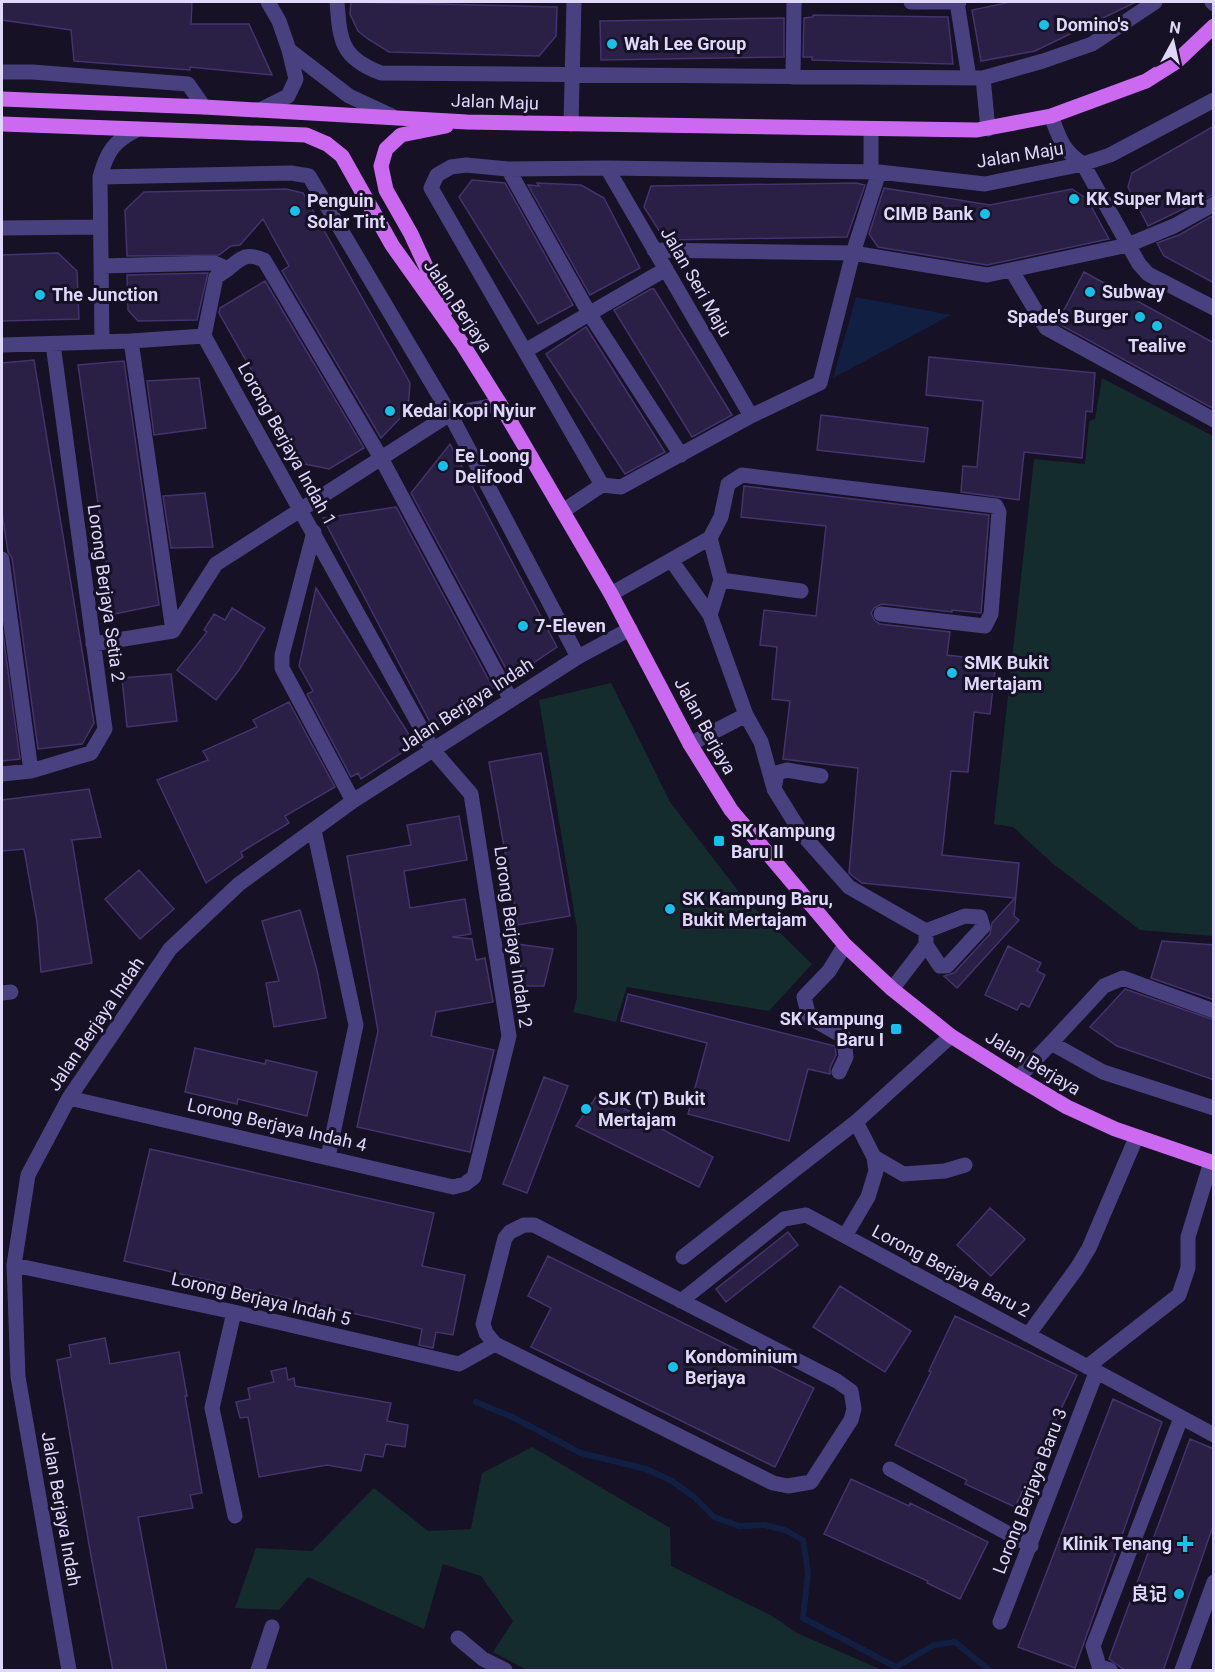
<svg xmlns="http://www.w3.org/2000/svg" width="1215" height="1672" font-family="Roboto,'Noto Sans SC',sans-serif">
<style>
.green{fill:#152c2e}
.water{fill:#111f43}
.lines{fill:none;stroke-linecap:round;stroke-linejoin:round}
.stream{stroke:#111f43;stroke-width:6}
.building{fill:#2a1f44;stroke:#44336d;stroke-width:1.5}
.minor{stroke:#49417f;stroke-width:15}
.major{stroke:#cb6af1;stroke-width:15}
.poi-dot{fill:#16c1e9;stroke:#161124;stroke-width:2}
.labels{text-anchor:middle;stroke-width:6;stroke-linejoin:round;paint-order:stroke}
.poi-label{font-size:18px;font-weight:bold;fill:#dfd8fb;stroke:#161124;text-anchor:start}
.street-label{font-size:18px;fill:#dfd8fb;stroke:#161124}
</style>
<rect width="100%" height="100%" fill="#161124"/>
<!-- green -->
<path class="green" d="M1102,378L1213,436V936L1140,930L1052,863L1013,827L994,824L1034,459L1085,464L1089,421L1095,419Z
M611,683L670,802L742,896L812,964L769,1011L627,987L616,1022L573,1012L577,998V929L539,700Z
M532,1447L670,1528L671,1566L772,1616L797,1633L882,1670H527L493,1652L513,1621L481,1576L443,1564L424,1629L308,1577L279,1610L235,1608L256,1548L312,1551L374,1488L428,1531L471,1529L482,1473Z"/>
<!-- water -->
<path class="water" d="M856,297L951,315L833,378Z"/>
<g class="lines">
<!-- stream -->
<path class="stream" d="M476,1402L512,1417L581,1453L646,1469L672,1481L694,1497L714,1517L739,1526L765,1525L785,1530L803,1540L808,1573L803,1618L896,1667L934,1645L955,1642L989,1670"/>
</g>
<!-- building -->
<path class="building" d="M2,2H192L191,24H249L272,75L190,67V70L74,61L71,30L2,20Z
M351,2L557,7L556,36L539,56L389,52L368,39L358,31L350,14Z
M1011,2H1136L1035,51L981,61L972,10Z
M813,15L948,17L953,64L812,60V57H803L804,18L813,17Z
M784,18V57L601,60L600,21Z
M1214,126V194L1148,226L1128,187L1132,173Z
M472,180L505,183L573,305L538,324L459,197Z
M537,183L581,185L604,198L640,268L590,295L528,185L539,186Z
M856,183L865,185L847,237L665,240L644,207L651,186Z
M884,188L990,205L1072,189L1087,199L1109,239L987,265L878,247L869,234Z
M286,189L303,193L410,383L408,410L381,438L282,271L289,266L263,219L240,245L231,246L219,255L127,256L125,210L144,192Z
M1214,215V283L1164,256L1157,243L1179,235Z
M58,253L77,271L79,319L2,321V255Z
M1084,272L1214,343V409L1057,323Z
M208,273L197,320L138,321L128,310L127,275Z
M265,281L364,448L329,469L305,464L219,313L220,308Z
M651,289H654L732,415L692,437L614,310Z
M586,327L665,452L625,474L546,354Z
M929,357L1095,373L1092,412L1086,411L1082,458L1024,452L1019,500L961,492L963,466L977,467L983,401L926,395Z
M34,360L94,723L82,744L38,749L12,558L8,552L2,513V363Z
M124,361L159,605L114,614L78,365Z
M199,378L206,428L154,435L147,381Z
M821,415L928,428L924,462L817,450Z
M450,444L557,647L511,678L411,493Z
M744,486L989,515L981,613L952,610V612L882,604L874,608L871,613L875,621L880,624L950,632L947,655L996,661L990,714L974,712L968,772L951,771L942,855L1019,863L1014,916L1019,920L957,988L944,976L954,973L990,934L992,923L1015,898L862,883L849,873L858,768L783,759L790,701L772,699L777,647L760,645L764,610L816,616L826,526L741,517Z
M205,493L213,547L171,548L163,496Z
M396,507L493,688L433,728L323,518Z
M316,588L415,744L361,779L358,773L351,777L307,694L313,691L299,666Z
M232,608L265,628L239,670L216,700L177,670L207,632L204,630L214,614L225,620Z
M2,627L20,759L2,761Z
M171,674L177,721L127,727L122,678Z
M289,702L335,787L285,816L289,823L241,852L243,857L206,883L157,780L208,760L203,751L257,727L253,720Z
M541,753L570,916L518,925L489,762Z
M89,789L101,837L72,840L92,963L41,972L37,922L24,849L2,851V800Z
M459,816L467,860L404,871L410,908L465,899L471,934L452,937L472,939L476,960L485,958L493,1002L436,1012L431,1036L494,1050L470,1152L357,1127L378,1031L347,856L411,845L407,825Z
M139,870L174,909L140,939L105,899Z
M300,910L317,970L326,1018L274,1027L266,983L279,981L262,921Z
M1162,941L1214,945V1000L1151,978Z
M517,944L553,949L544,986H524Z
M1008,946L1041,963L1037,971L1045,975L1029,1007L1021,1003L1017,1010L985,995Z
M1125,989L1214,1020V1080L1117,1046L1090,1027Z
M628,994L835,1046L836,1055L830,1068V1074L808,1069L789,1141L688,1114L707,1043L621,1021Z
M195,1048L265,1064L266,1060L317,1072L307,1116L238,1099L237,1104L185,1092Z
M544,1077L568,1086L527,1193L503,1184Z
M598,1094L713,1157L699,1187L576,1126Z
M150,1149L434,1213L422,1266L465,1275L453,1335L436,1332L433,1348L419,1345L422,1329L124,1261Z
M990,1208L1025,1239L991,1276L957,1245Z
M788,1232L798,1245L726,1302L716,1289Z
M548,1256L814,1388L775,1467L531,1347L551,1308L528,1296Z
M840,1286L911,1331L885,1372L813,1327Z
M955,1316L1077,1375L1015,1507L965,1484L967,1480L895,1445L931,1372L929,1371Z
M105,1338L110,1364L179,1352L187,1396H185L202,1493L190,1495L193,1508L138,1517L167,1671H113L91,1556L57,1360L71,1357L69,1345Z
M286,1368L288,1380L294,1378L295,1386L391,1403L387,1421L408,1425L405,1447L386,1444L383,1457L365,1454L361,1471L327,1465L259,1477L248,1417L240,1418L236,1402L250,1399L248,1388L274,1382L271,1371Z
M1113,1399L1162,1422L1075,1668L1018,1647Z
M1190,1439L1214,1449V1523L1163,1671H1126L1109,1659Z
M851,1479L909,1506L910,1503L988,1542L960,1599L927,1583L928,1581L824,1534Z"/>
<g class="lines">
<!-- minor -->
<path class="minor" d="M337,2C340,41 341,58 381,73L983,78L1043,61L1092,44L1155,2
M911,2H959
M957,2L969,78
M1212,2L1214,4
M289,50L349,96L392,116
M2,72H32L188,84L204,107
M793,77L794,2
M983,78L988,129
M260,110L288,96L296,79L289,50L279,21L268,2
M1051,116C1060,139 1062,150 1083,164L1139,264L1148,274L1214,308
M571,124L574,2
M871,129V172
M607,168L751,416
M508,169L589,313L681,455
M100,177L291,173L309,176L450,414L578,657
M2,228L100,227
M654,250L853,253L987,275L1128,245L1174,226L1214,204
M101,266L214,263L228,269C241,258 246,252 264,260L381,458L511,700
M1012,271L1046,328L1214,420
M204,336L216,277L228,269
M102,341L100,177C107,151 114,141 138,129
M131,341L173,631
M2,345L131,341L204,336
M525,351L666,269
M602,485L431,188L437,175L451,167L466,165L508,169L607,168L879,172L985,184L1083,164L1110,155L1214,100
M563,511L602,485L621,487L751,416L820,383L853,253L879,172
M314,532L282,655V668L353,801
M710,538L721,580
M2,559L31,771
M671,560L710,615L746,715L761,742L773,785
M611,594L710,538L721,517L728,484L742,475L996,506L999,512L991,614L985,626L881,614
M710,615L721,580L801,591
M93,644L173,631L216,564L450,414L500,404
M690,744L746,715
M2,774L31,771L91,753L105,729L53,344
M821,776L787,770L777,773L774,789L802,834L849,887L926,931V945L892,989
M314,830L356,1025L328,1157
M926,931L965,916L980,917L983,927L947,966H940L926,945
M2,993L11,992
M1051,1043L1104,986L1123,978L1214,1011
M839,1072L846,1057L844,1037L809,1017L804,997L829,971L845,945
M1018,1078L1051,1043L1103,1072L1214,1108
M69,1098L453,1187L465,1184L474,1177L509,1036L471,794L433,750L204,336
M856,1122L874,1157L903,1174L945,1171L965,1165
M524,1225H534L837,1381L851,1391L854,1409L851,1420L811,1482L788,1486L773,1483L495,1344L486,1333L483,1324L505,1238L510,1232Z
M845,1236L868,1197L876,1171L874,1157
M683,1257L856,1122L951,1036
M14,1265L234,1312L459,1364L495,1344
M681,1301L784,1219L806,1215L1214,1435
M234,1312L212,1408L235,1516
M1028,1335L1077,1268L1089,1248L1136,1138
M1087,1367L1179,1295L1188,1268V1237L1211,1162
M890,1469L1031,1546
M1000,1622L1096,1373
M458,1638L483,1659L505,1670
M69,1670L18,1377L14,1265L28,1175L69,1098L170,949L239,884L353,801L578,657L630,629
M258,1670L272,1627
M1110,1670L1099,1666L1093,1646L1181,1418
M1182,1670L1214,1582"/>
<!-- major -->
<path class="major" d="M2,99L204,107L467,122L977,130L1051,116L1146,81L1176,62L1214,26
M2,124L306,135L327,144L342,156L392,245L463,345L500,404L611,594L690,744L731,810L845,945L892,989L951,1036L1018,1078L1067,1107L1115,1129L1214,1163
M446,126L401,135L386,149L381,166L386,190L411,234L446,310"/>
</g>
<!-- markers -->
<g class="poi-dot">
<circle cx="1044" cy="25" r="6"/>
<circle cx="612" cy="44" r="6"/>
<circle cx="1074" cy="199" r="6"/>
<circle cx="295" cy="211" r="6"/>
<circle cx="985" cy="214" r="6"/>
<circle cx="1090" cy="292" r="6"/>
<circle cx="40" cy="295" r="6"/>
<circle cx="1140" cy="317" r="6"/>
<circle cx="1157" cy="326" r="6"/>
<circle cx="390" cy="411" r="6"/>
<circle cx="443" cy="466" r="6"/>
<circle cx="523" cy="626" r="6"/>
<circle cx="952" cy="673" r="6"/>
<rect x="713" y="835" width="12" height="12" rx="3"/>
<circle cx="670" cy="909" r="6"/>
<rect x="890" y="1023" width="12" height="12" rx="3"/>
<circle cx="586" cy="1109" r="6"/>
<circle cx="673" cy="1367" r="6"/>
<path d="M1182 1535h6v6h6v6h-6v6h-6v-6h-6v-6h6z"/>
<circle cx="1179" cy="1594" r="6"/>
</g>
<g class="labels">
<!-- poi labels -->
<g class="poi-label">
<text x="1056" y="31">Domino's</text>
<text x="624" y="50">Wah Lee Group</text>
<text x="1086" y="205">KK Super Mart</text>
<text x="307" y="207">Penguin<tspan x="307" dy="21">Solar Tint</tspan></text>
<text x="973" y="220" text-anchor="end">CIMB Bank</text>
<text x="1102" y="298">Subway</text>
<text x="52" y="301">The Junction</text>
<text x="1128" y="323" text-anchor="end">Spade's Burger</text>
<text x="1157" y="352" text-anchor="middle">Tealive</text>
<text x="402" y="417">Kedai Kopi Nyiur</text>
<text x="455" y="462">Ee Loong<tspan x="455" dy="21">Delifood</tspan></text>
<text x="535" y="632">7-Eleven</text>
<text x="964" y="669">SMK Bukit<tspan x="964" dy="21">Mertajam</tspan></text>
<text x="731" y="837">SK Kampung<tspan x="731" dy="21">Baru II</tspan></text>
<text x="682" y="905">SK Kampung Baru,<tspan x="682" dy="21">Bukit Mertajam</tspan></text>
<text x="884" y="1025" text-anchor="end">SK Kampung<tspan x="884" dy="21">Baru I</tspan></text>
<text x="598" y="1105">SJK (T) Bukit<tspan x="598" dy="21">Mertajam</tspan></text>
<text x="685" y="1363">Kondominium<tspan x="685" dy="21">Berjaya</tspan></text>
<text x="1172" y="1550" text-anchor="end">Klinik Tenang</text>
<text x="1167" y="1600" text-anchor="end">良记</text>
</g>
<!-- street labels -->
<g class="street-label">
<text transform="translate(495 102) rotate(2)" y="6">Jalan Maju</text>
<text transform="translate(1020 155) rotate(-9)" y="6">Jalan Maju</text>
<text transform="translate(696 282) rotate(60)" y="6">Jalan Seri Maju</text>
<text transform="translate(458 306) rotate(56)" y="6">Jalan Berjaya</text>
<text transform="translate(287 444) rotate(61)" y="6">Lorong Berjaya Indah 1</text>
<text transform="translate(106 593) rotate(82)" y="6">Lorong Berjaya Setia 2</text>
<text transform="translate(466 705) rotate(-33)" y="6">Jalan Berjaya Indah</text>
<text transform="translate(705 726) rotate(61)" y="6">Jalan Berjaya</text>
<text transform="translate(513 937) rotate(82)" y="6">Lorong Berjaya Indah 2</text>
<text transform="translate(96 1024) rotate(-56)" y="6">Jalan Berjaya Indah</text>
<text transform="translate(1033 1063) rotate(31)" y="6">Jalan Berjaya</text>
<text transform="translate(277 1125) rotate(13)" y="6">Lorong Berjaya Indah 4</text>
<text transform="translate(951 1271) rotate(28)" y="6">Lorong Berjaya Baru 2</text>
<text transform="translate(261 1299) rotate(13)" y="6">Lorong Berjaya Indah 5</text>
<text transform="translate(1030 1491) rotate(-69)" y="6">Lorong Berjaya Baru 3</text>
<text transform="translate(61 1509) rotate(80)" y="6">Jalan Berjaya Indah</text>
</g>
</g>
<!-- border -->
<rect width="1215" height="1672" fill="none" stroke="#dfd8fb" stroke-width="6"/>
<!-- north arrow -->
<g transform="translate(1173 42) rotate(8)" stroke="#161124" stroke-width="4.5" paint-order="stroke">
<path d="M0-4.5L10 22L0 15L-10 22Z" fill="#dfd8fb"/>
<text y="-9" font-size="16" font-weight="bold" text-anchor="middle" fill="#dfd8fb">N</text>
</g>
</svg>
